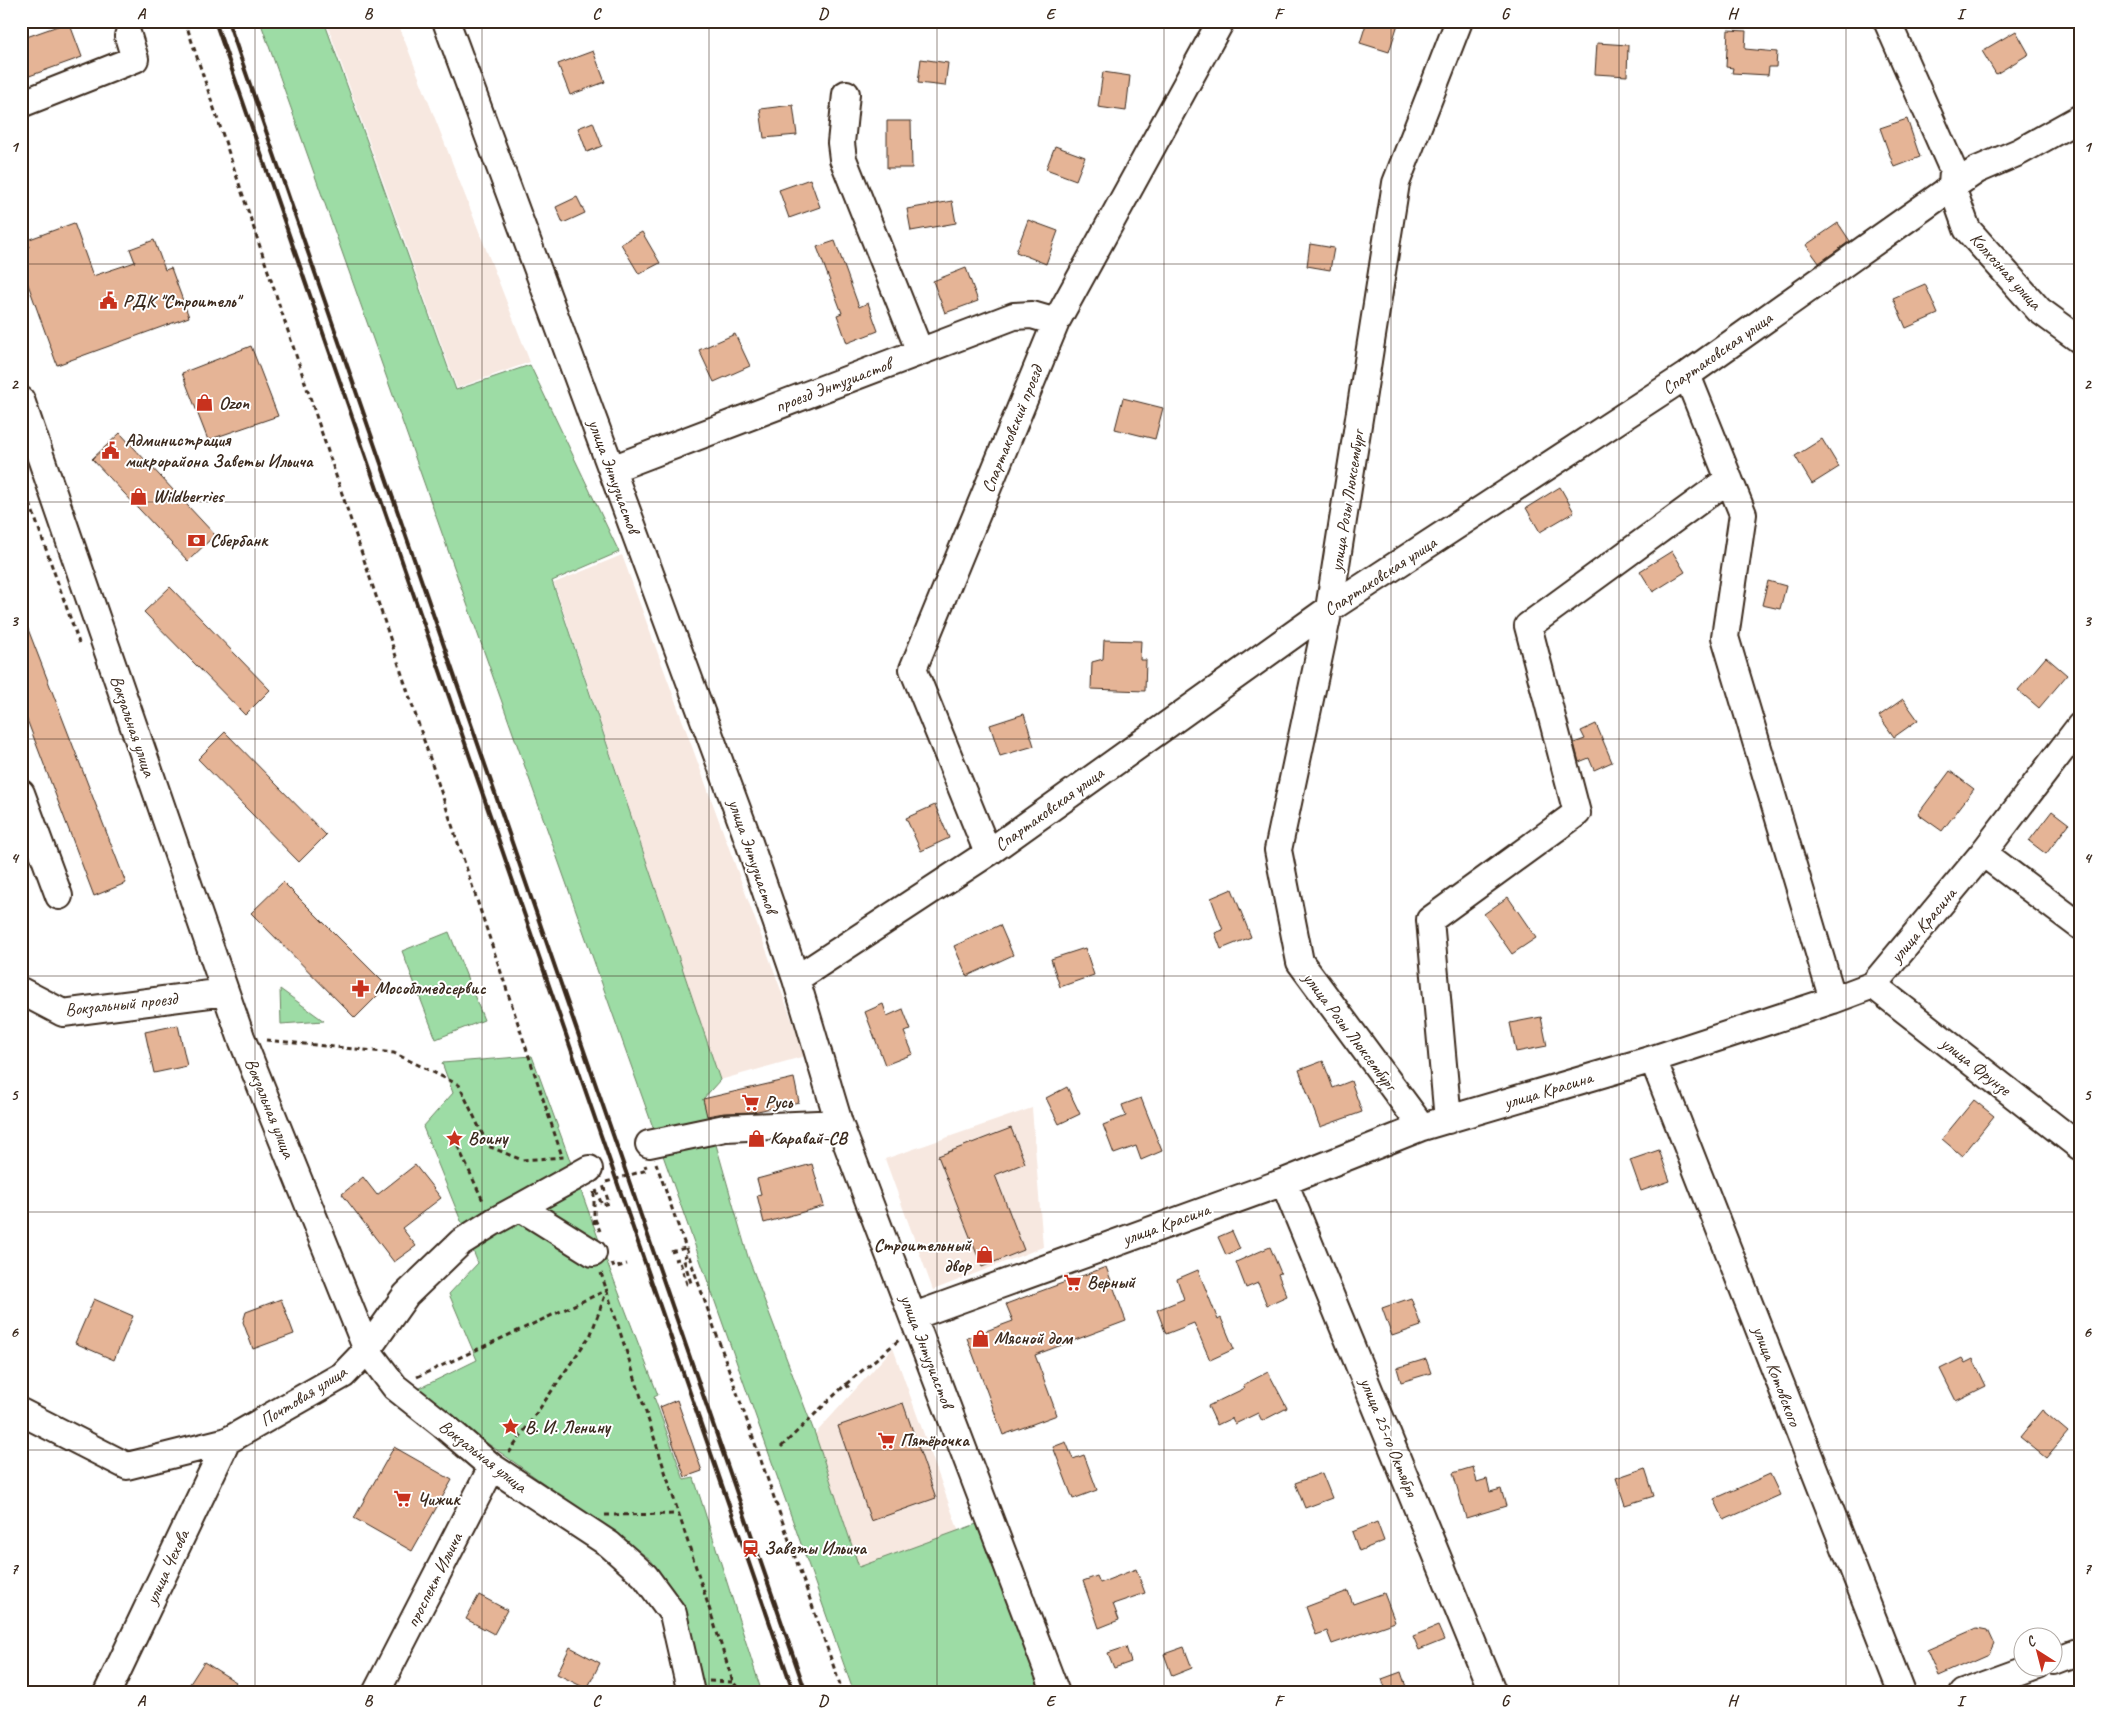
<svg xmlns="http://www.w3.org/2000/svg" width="2101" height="1714" font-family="Caveat,sans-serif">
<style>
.built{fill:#f7e8e0}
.green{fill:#9ddca5;stroke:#6c8362}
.building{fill:#e5b496;stroke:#3b2a1e}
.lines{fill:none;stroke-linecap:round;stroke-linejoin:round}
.minor-casing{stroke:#3b2a1e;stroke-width:30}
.path{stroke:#3b2a1e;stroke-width:3;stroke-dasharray:5 4;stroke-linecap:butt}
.minor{stroke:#fff;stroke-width:26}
.rail{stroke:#3b2a1e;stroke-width:4}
.grid{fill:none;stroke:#3b2a1e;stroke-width:1;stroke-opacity:0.55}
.labels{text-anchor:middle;stroke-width:4;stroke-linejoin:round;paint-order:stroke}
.street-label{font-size:18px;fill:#3b2a1e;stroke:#fff}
.poi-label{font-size:18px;font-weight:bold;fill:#3b2a1e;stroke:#fff;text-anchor:start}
.neatline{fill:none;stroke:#3b2a1e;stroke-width:2}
.grid-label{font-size:16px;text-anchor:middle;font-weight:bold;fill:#3b2a1e}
</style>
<rect width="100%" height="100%" fill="#fff"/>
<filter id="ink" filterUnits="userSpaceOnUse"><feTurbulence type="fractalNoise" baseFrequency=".02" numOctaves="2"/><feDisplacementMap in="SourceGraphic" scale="10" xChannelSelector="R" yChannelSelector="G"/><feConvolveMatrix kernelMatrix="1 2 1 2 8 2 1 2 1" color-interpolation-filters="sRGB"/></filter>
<g filter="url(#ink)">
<!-- built -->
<path class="built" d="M326,21H397L530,362L457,388Z
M622,555L805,1056L720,1080L554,583Z
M1032,1108L1043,1247L933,1290L885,1159Z
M893,1348L959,1532L859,1567L815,1434Z"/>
<!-- green -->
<path class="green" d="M260,21H324L456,390L530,365L619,552L552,581L720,1080L703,1099L748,1257L815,1434L859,1567L982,1522L1046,1693H854Z
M449,932L484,1020L436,1039L402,951Z
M280,989L324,1021L281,1024Z
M532,1056L604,1254L658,1395L654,1397L684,1480L694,1478L762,1693H705L685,1607L650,1559L414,1391L477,1360L449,1294L478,1263L423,1127L453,1093L442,1063Z"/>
<!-- building -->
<path class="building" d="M1367,21H1399L1389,52L1360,43Z
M69,22L82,57L21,79V39Z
M1728,30L1746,31L1745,49L1777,52L1776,67H1769L1768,75L1732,73L1733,68L1726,67Z
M2016,31L2029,54L1996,74L1982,51Z
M1597,43L1628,45L1627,76L1595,74Z
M593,51L605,82L570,95L558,64Z
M921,59L948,63L945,86L918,83Z
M1103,72L1130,76L1126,111L1098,107Z
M793,105L797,135L764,138L760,109Z
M1907,119L1920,157L1894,167L1880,128Z
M887,121H911L912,168H887Z
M593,122L602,146L587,152L578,128Z
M1055,146L1085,157L1076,180L1046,169Z
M810,179L820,207L789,218L779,190Z
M577,197L585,213L563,223L556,207Z
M952,201L956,223L911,231L907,209Z
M1028,220L1058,231L1046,264L1016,252Z
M74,223L93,276L135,262L130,249L154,240L165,270L171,268L189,317L57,365L21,265V250L29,247L27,240Z
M1838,223L1850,241L1819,263L1806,245Z
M642,232L660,263L639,274L621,244Z
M835,241L859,307L868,303L878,331L847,343L837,315L842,313L817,247Z
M1310,244L1334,248L1330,270L1307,266Z
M966,268L978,301L945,313L933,281Z
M1925,284L1938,314L1906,328L1893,298Z
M735,334L750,366L714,382L699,350Z
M251,346L278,416L208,440L182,373Z
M1123,398L1163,408L1155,439L1115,429Z
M120,433L215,535L188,561L92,459Z
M1822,439L1839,467L1812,484L1795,456Z
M1560,487L1574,512L1540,532L1526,508Z
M1672,551L1685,572L1653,592L1640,571Z
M1768,581L1786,586L1780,609L1762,605Z
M170,587L270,690L245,715L144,612Z
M21,611L126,883L94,896L21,704Z
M1104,640L1141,641L1140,660H1146L1145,691L1091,689L1092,662L1103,659Z
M2046,657L2067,675L2039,708L2018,690Z
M1903,699L1918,720L1894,737L1879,716Z
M1024,714L1034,746L1000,756L990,725Z
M1596,724L1612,762L1594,770L1589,758L1579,762L1574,743L1585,739L1581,731Z
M225,732L326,835L299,862L198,759Z
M1950,771L1974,789L1942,831L1918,814Z
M935,805L949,838L921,851L906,818Z
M2052,811L2069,824L2046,854L2029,841Z
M283,882L387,986L355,1018L251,913Z
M1232,889L1251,937L1221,949L1215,933L1223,930L1211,898Z
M1508,897L1536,938L1512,954L1484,914Z
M1000,925L1013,955L967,976L954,946Z
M1085,948L1094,975L1060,987L1051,959Z
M883,1004L887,1016L903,1009L911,1030L904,1032L913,1054L885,1065L865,1012Z
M1541,1017L1547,1046L1516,1052L1510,1023Z
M178,1025L187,1066L154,1073L145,1032Z
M1323,1061L1333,1088L1351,1081L1362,1112L1320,1127L1299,1070Z
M794,1078L799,1102L753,1112L724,1113L707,1116L703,1099Z
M1067,1087L1080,1114L1059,1124L1046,1098Z
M1141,1098L1162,1151L1141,1160L1136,1146L1114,1154L1103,1125L1126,1116L1122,1105Z
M1974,1100L1994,1116L1962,1156L1942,1139Z
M1011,1128L1025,1163L995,1175L1024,1250L982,1267L938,1156Z
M1659,1150L1670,1181L1641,1191L1630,1160Z
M812,1164L824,1206L764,1223L757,1195L761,1194L757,1179Z
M415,1165L441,1198L402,1228L416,1246L394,1262L342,1194L363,1177L377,1195Z
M1232,1231L1240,1249L1226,1255L1218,1237Z
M1270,1247L1281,1273L1278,1274L1287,1296L1267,1305L1258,1283L1246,1288L1236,1262Z
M1106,1267L1126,1321L1035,1355L1057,1415L1003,1435L967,1338L1013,1321L1006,1304Z
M1198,1270L1218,1320L1221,1318L1234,1349L1210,1360L1194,1323L1166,1334L1157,1310L1184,1299L1177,1279Z
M1411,1298L1421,1326L1392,1336L1382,1308Z
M94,1299L133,1316L114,1360L75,1343Z
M281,1299L294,1334L253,1349L243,1322L246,1312Z
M1962,1358L1965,1363L1973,1359L1986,1386L1956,1401L1940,1369Z
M1426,1359L1431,1373L1401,1382L1397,1368Z
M1268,1372L1287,1408L1262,1421L1258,1413L1235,1424L1232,1418L1217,1425L1208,1406L1245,1388L1243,1385Z
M677,1400L702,1471L685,1477L660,1407Z
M903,1403L936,1498L871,1521L838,1426Z
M2042,1410L2068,1432L2046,1458L2020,1437Z
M1066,1442L1073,1459L1084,1455L1097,1490L1073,1499L1053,1447Z
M394,1447L452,1480L412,1551L354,1518Z
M1473,1467L1477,1482L1487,1479L1490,1492L1501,1489L1506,1506L1466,1518L1453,1473Z
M1645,1468L1654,1496L1625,1505L1616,1478Z
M1322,1473L1332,1498L1305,1508L1295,1483Z
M1770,1474L1780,1495L1724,1520L1714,1499Z
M1377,1522L1384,1541L1359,1551L1352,1532Z
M1136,1569L1145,1593L1113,1604L1119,1620L1099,1628L1083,1581L1097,1576L1100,1583Z
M1348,1591L1353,1604L1384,1593L1395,1622L1332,1644L1327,1631L1316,1635L1306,1607Z
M479,1595L507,1610L494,1634L466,1619Z
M1438,1626L1444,1640L1419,1650L1413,1636Z
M1977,1628L1987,1630L1993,1643L1988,1654L1938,1676L1927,1650Z
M570,1647L600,1663L587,1689L557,1674Z
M1126,1647L1131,1662L1114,1668L1108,1653Z
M1184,1647L1192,1668L1172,1676L1164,1654Z
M204,1662L236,1682L229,1693H184Z
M1401,1672L1408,1693H1387L1382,1679Z"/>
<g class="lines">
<defs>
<path id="minor" d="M446,21L744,828L796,979L839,1123L1056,1693
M846,94L841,143L843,159L920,352
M21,104L135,59L128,36
M2080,118L2019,152L1977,170L1952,187L1967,229L2039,310L2080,340
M1687,375L1743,514L1725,637L1833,1000
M21,400L241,1037L367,1350L395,1387L443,1425L492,1467L609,1544L645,1576L673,1614L691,1693
M612,469L1014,316L1032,315L1056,322
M21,793L59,896
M988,853L913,669L1056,322L1221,21
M1983,853L2080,926
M796,979L988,853L1329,609L1687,375L1952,187L1953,170L1887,21
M1873,985L2080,1147
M21,991L63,1013L225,992
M1653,1059L1902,1693
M1448,1120L1430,920L1577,813L1528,626L1729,479
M1422,1127L1300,962L1278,850L1329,609L1396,183L1459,21
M649,1144L725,1128L839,1123
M1284,1182L1493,1693
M521,1208L593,1253
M914,1316L1284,1182L1422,1127L1653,1059L1833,1000L1873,985L1983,853L2080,726
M21,1412L127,1466L227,1441L343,1375L367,1350L406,1295L461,1242L493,1222L589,1169
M2054,1661L2080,1651
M107,1693L227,1441
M376,1693L492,1467
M1963,1693L2037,1666"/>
</defs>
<!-- minor casing -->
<use href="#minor" class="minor-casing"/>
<!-- path -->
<path class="path" d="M185,21L562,1156
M21,478L79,643
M266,1040L394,1053L459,1085L488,1146L522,1160L564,1157
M454,1138L484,1203
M656,1163L843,1693
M606,1182L647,1170L645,1165
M596,1190L602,1205L609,1203L603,1185
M594,1192V1228
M595,1219L600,1231
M671,1252L685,1248
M674,1260L679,1259L687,1284L691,1283L683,1257L687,1255
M612,1263L614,1268L627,1264
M601,1273L733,1682L742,1693
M417,1377L607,1290L591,1334L509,1453
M846,1384L899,1340
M781,1447L846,1384L851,1391
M605,1515L679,1514
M709,1681L733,1682"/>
<!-- minor -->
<use href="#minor" class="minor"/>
<!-- rail -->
<path class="rail" d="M215,21L794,1693
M228,21L806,1693"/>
</g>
</g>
<!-- grid -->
<path class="grid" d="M255,21V1693M482,21V1693M709,21V1693M937,21V1693M1164,21V1693M1391,21V1693M1619,21V1693M1846,21V1693M21,264H2080M21,502H2080M21,739H2080M21,976H2080M21,1212H2080M21,1450H2080"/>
<!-- icons -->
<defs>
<symbol id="civic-bare" viewBox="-9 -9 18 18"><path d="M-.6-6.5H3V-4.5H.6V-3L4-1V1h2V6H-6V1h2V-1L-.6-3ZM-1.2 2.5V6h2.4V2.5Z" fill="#c8321e" stroke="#fff" stroke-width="2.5" paint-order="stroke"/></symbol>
<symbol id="shop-bare" viewBox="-9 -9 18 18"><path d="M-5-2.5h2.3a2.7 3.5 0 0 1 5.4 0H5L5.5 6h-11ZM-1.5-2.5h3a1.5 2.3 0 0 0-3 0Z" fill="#c8321e" stroke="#fff" stroke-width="2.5" paint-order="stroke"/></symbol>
<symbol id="bank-bare" viewBox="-9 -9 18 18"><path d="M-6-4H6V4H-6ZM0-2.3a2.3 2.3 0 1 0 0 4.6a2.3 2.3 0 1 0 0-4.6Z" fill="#c8321e" stroke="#fff" stroke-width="2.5" paint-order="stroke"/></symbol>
<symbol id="pharmacy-bare" viewBox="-9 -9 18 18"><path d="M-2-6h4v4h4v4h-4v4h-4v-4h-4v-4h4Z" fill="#c8321e" stroke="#fff" stroke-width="2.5" paint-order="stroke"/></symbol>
<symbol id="supermarket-bare" viewBox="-9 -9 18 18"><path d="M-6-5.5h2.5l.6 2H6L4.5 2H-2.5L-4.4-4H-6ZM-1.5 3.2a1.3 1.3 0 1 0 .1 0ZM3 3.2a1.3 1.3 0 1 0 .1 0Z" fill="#c8321e" stroke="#fff" stroke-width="2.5" paint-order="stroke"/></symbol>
<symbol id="sight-bare" viewBox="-9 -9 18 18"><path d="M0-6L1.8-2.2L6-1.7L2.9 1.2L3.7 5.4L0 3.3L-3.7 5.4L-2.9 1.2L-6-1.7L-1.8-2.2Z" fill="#c8321e" stroke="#fff" stroke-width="2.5" paint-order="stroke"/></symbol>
<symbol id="station-bare" viewBox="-9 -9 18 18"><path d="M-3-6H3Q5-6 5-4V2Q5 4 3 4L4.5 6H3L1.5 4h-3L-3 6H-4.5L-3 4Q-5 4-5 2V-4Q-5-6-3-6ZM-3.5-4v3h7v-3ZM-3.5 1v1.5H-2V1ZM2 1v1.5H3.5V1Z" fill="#c8321e" stroke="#fff" stroke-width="2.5" paint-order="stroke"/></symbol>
</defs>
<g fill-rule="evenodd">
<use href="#civic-bare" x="96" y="288" width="25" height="25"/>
<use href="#shop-bare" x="192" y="390" width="25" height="25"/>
<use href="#civic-bare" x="98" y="438" width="25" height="25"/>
<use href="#shop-bare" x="126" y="484" width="25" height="25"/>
<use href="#bank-bare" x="184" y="528" width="25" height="25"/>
<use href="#pharmacy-bare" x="348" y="976" width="25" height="25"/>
<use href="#supermarket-bare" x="738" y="1090" width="25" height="25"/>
<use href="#sight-bare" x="442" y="1126" width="25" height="25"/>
<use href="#shop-bare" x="744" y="1126" width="25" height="25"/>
<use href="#shop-bare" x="972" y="1242" width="25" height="25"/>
<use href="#supermarket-bare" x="1060" y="1270" width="25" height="25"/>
<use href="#shop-bare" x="968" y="1326" width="25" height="25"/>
<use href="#sight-bare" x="498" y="1414" width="25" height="25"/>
<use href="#supermarket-bare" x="874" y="1428" width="25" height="25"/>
<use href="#supermarket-bare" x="390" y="1486" width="25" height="25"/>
<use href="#station-bare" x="738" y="1536" width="25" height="25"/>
</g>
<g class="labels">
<!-- street labels -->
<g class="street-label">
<text transform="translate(2006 271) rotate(48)" y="6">Колхозная улица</text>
<text transform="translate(1717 353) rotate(-35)" y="6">Спартаковская улица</text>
<text transform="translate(833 385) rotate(-21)" y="6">проезд Энтузиастов</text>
<text transform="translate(1012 429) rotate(-68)" y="6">Спартаковский проезд</text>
<text transform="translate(614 476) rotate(70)" y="6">улица Энтузиастов</text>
<text transform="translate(1347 501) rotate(-81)" y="6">улица Розы Люксембург</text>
<text transform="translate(1380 576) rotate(-33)" y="6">Спартаковская улица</text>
<text transform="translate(133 726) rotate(71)" y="6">Вокзальная улица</text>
<text transform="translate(1049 809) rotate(-36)" y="6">Спартаковская улица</text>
<text transform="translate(753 856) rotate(71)" y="6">улица Энтузиастов</text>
<text transform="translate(1923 925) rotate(-50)" y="6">улица Красина</text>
<text transform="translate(121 1004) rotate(-6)" y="6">Вокзальный проезд</text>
<text transform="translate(1350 1031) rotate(53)" y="6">улица Розы Люксембург</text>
<text transform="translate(1976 1066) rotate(38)" y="6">улица Фрунзе</text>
<text transform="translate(1548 1090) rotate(-17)" y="6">улица Красина</text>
<text transform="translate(270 1108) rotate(68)" y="6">Вокзальная улица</text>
<text transform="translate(1166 1224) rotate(-20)" y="6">улица Красина</text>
<text transform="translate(927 1351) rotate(69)" y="6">улица Энтузиастов</text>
<text transform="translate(1777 1376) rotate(69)" y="6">улица Котовского</text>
<text transform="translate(303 1396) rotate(-32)" y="6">Почтовая улица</text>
<text transform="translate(1389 1437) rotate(68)" y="6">улица 25-го Октября</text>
<text transform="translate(483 1456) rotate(38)" y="6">Вокзальная улица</text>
<text transform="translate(167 1567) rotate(-65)" y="6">улица Чехова</text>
<text transform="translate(434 1580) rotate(-63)" y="6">проспект Ильича</text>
</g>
<!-- poi labels -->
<g class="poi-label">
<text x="123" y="307">РДК "Строитель"</text>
<text x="219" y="409">Ozon</text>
<text x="125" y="446">Администрация<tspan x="125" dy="21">микрорайона Заветы Ильича</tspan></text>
<text x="153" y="502">Wildberries</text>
<text x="210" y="546">Сбербанк</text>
<text x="375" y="994">Мособлмедсервис</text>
<text x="765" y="1108">Русь</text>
<text x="468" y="1144">Воину</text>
<text x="770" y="1144">Каравай-СВ</text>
<text x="971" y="1251" text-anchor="end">Строительный<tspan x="971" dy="21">двор</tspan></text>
<text x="1087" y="1288">Верный</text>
<text x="994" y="1344">Мясной дом</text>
<text x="525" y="1433">В. И. Ленину</text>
<text x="900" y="1446">Пятёрочка</text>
<text x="417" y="1505">Чижик</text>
<text x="764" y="1554">Заветы Ильича</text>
</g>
</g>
<!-- margin -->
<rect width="2101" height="1714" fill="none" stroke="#fff" stroke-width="55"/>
<!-- north arrow -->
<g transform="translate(2038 1652) rotate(324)"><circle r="24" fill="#ffffff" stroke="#b1aaa5"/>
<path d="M0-4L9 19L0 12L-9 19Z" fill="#c8321e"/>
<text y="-8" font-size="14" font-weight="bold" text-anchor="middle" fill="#3b2a1e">С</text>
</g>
<rect x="28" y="28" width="2046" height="1658" class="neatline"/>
<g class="grid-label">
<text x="141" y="19">A</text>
<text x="368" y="19">B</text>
<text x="596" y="19">C</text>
<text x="823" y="19">D</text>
<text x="1050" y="19">E</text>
<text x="1278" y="19">F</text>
<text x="1505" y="19">G</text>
<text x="1732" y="19">H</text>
<text x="1960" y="19">I</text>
<text x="14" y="152">1</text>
<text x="2087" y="152">1</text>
<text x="14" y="389">2</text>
<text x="2087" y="389">2</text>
<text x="14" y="626">3</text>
<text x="2087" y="626">3</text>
<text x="14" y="863">4</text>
<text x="2087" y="863">4</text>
<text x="14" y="1100">5</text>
<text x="2087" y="1100">5</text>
<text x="14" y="1337">6</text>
<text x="2087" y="1337">6</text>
<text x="14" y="1574">7</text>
<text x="2087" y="1574">7</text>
<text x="141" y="1706">A</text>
<text x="368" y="1706">B</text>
<text x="596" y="1706">C</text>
<text x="823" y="1706">D</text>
<text x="1050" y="1706">E</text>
<text x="1278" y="1706">F</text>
<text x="1505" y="1706">G</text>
<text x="1732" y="1706">H</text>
<text x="1960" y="1706">I</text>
</g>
</svg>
